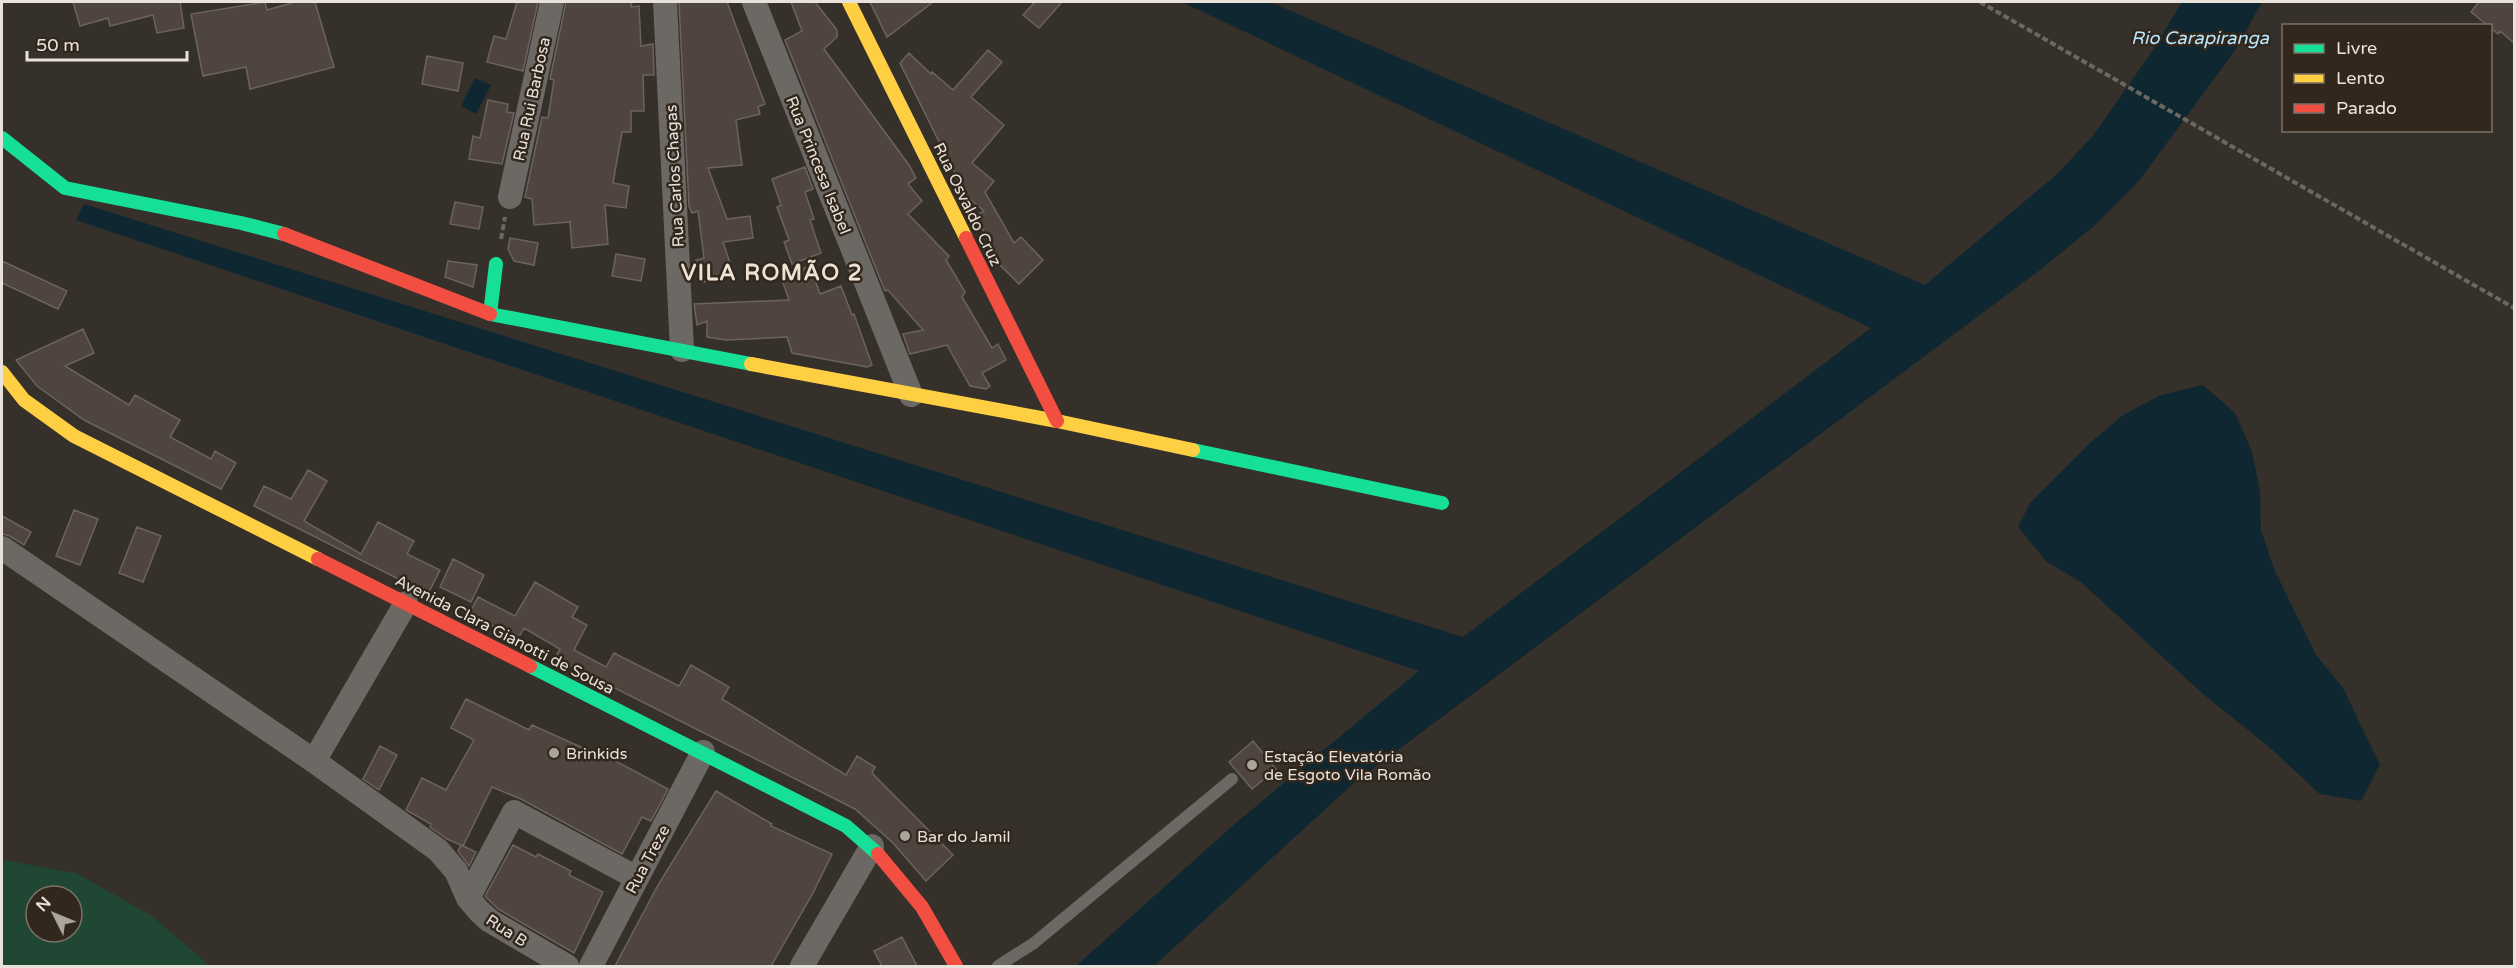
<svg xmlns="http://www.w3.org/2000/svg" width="2516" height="968" font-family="'Varela Round',sans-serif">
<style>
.green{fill:#204734;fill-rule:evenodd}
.water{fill:#0e2731}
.building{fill:#50443f;stroke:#6a635f;stroke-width:1.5}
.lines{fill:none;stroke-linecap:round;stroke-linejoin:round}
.path{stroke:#6c6762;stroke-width:4;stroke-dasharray:6 3;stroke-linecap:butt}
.lane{stroke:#6c6863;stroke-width:12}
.street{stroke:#6c6863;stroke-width:24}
.fast{stroke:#16e098;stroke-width:14}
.slow{stroke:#ffcf43;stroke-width:14}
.jam{stroke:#f24e42;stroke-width:14}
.poi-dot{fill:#aaa49d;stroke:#31271c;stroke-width:2}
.labels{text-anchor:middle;stroke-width:5;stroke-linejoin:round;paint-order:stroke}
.street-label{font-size:16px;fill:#e9e2db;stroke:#31271c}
.poi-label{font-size:16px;fill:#e9e2db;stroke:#31271c;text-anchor:start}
.water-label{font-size:18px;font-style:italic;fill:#b8e8ff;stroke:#31271c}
.district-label{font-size:22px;font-weight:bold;letter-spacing:1.5px;fill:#efe2d3;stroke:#31271c}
</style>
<rect width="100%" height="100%" fill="#36302a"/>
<!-- green -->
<path class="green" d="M2,860L76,873L152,916L210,966H2ZM36,896H72V932H36Z"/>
<!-- water -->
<path class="water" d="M1182,2H1270L1925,285L2056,175L2092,137L2151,53L2182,2H2262L2236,49L2139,181L2094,226L2040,270L1355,782L1154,966H1076L1237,822L1419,671L76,220L84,204L1463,637L1871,328Z
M475,78L491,85L476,114L461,106Z
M2203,385L2235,413L2252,452L2260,492L2261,530L2275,571L2316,655L2343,688L2380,765L2361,801L2320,794L2268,746L2203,694L2082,583L2046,561L2018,527L2030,503L2091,442L2123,415L2161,395Z"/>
<!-- building -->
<path class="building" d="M73,2H180L184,28L157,33L153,15L110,26L108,18L80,26Z
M265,2L267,10L295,2H315L334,67L250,89L246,67L203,76L191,14Z
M517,2H538L523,71L487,62L494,36L506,39Z
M566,2H632L631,7L639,6L641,46L653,44L654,75H643L644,111H631V132H622L613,183L629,186L626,208L605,205L608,244L572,248L570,222L534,225L532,199L525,197L542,117L548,118L554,80L550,79Z
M679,2H727L765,104L758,107L760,114L736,120L742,165L708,168L727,219L750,216L753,238L723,242L733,272L704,282L696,260L704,258L698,211L692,213L689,206Z
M791,2H815L837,30V37L824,49L909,165L916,178L908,184L922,201L908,214L949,256L946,260L965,292L962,297L992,348L998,344L1006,360L982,373L990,386L986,389L970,386L947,345L910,354L903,334L923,330L888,290L885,291L874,264L785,40L802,31Z
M870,2H933L887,37Z
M1035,2H1062L1039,28L1023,15Z
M2479,2H2514V43L2500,31L2498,34L2471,12Z
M988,50L1002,62L971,97L1004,125L972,163L994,181L985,192L1014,243L1021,237L1043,260L1019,284L1001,266L976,216L984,211L966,196L900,63L909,53L931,74L932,72L953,90Z
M427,56L463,63L458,91L422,84Z
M488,100L508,104L507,112L514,113L502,164L469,159L473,136L480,138Z
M805,167L813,189L805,192L814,219L810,220L821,253L792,264L784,242L789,240L777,207L781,205L772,179Z
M455,202L483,207L479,229L450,224Z
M510,238L538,243L534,265L514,261L508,249Z
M616,254L645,259L641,281L612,276Z
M2,261L67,291L58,309L2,283Z
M448,261L477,265L473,287L445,277Z
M810,266L820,294L841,286L852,315L854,314L872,365L867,367L792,353L787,337L726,340L707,337V321L697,325L694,304L789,300L781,277Z
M83,329L94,353L65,366L129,405L135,395L180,420L170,437L211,459L215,451L236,463L221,489L84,420L37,386L16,360Z
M308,470L327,481L304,521L361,554L378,522L414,541L407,554L440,570L428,594L254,506L264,486L291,499Z
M74,510L98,519L80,565L56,556Z
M2,516L31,532L24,545L10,536L2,534Z
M137,527L161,536L143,582L119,573Z
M453,559L484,575L471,602L440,587Z
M535,582L578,607L572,617L587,625L574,650L606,667L614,653L679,686L691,665L729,687L722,699L846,775L857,756L875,767L872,773L953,855L926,881L893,843L855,809L555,658L560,649L524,628L518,639L469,614L478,597L515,616Z
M466,699L529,730L532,725L594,753L595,750L668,789L651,821L642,817L622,854L521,799L492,787L463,846L447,839L430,827L431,824L406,810L422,778L446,790L474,740L451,728Z
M1253,741L1276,769L1252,789L1229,762Z
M380,746L397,755L379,790L363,779Z
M716,791L772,824L771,826L832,854L813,893L771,966H615L658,885Z
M461,845L476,852L469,866L458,851Z
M513,845L536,857L538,854L571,871L569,875L603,892L574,953L498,909L485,896Z
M902,937L917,966H882L874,951Z"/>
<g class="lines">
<!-- path -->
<path class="path" d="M1980,2L2514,308
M501,239L505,217"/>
<!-- lane -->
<path class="lane" d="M998,966L1034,943L1232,779"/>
<!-- street -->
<path class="street" d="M665,2L682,350
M754,2L911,395
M510,197L552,2
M2,548L314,761L438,850L456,871L468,898L479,911L490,921L567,966
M314,761L406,603
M468,898L514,812L637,878
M591,966L703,752
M802,966L872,846"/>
<!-- fast -->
<path class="fast" d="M2,138L65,188L241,223L284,234
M496,264L490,314L751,364
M1193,450L1442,503
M530,666L846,826L878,854"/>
<!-- slow -->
<path class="slow" d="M849,2L966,238
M751,364L1057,421L1193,450
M2,372L24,400L74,436L318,559"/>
<!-- jam -->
<path class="jam" d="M284,234L490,314
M966,238L1057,421
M318,559L530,666
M878,854L922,907L956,966"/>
</g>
<!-- markers -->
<g class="poi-dot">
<circle cx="554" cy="753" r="6"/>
<circle cx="1252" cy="765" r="6"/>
<circle cx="905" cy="836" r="6"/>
</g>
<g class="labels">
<!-- street labels -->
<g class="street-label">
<text transform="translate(531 99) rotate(-78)" y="6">Rua Rui Barbosa</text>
<text transform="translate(819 165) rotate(68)" y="6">Rua Princesa Isabel</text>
<text transform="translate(674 176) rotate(-93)" y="6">Rua Carlos Chagas</text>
<text transform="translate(968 204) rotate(64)" y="6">Rua Osvaldo Cruz</text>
<text transform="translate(505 634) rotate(27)" y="6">Avenida Clara Gianotti de Sousa</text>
<text transform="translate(647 859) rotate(-62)" y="6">Rua Treze</text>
<text transform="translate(507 930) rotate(33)" y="6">Rua B</text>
</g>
<!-- poi labels -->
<g class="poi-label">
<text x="566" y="759">Brinkids</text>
<text x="1264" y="762">Estação Elevatória<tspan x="1264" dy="18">de Esgoto Vila Romão</tspan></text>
<text x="917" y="842">Bar do Jamil</text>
</g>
<!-- water labels -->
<g class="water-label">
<text x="2200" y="44">Rio Carapiranga</text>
</g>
<!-- district labels -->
<g class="district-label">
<text x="772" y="280">VILA ROMÃO 2</text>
</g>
</g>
<!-- border -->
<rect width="2516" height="968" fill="none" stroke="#e9e2db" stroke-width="6"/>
<!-- legend -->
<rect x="2282" y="24" width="210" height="108" fill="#31271c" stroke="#7b7268" stroke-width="1.5"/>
<rect x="2294" y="44" width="30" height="9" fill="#16e098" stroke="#7b7268" stroke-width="1.5"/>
<text x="2336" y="54" font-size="18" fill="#e9e2db">Livre</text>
<rect x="2294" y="74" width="30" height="9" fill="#ffcf43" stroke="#7b7268" stroke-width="1.5"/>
<text x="2336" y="84" font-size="18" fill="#e9e2db">Lento</text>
<rect x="2294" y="104" width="30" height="9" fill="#f24e42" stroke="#7b7268" stroke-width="1.5"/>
<text x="2336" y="114" font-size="18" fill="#e9e2db">Parado</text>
<!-- north arrow -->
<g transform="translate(54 914) rotate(313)"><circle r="28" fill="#31271c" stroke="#7b7268" stroke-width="1.5"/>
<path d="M0-4.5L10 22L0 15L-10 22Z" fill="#aaa49d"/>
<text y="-9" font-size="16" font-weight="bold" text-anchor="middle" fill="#e9e2db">N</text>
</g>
<!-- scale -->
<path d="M27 51v9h160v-9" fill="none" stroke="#e9e2db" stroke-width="3"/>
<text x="36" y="51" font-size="18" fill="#e9e2db" stroke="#31271c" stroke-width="4.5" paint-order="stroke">50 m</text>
</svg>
